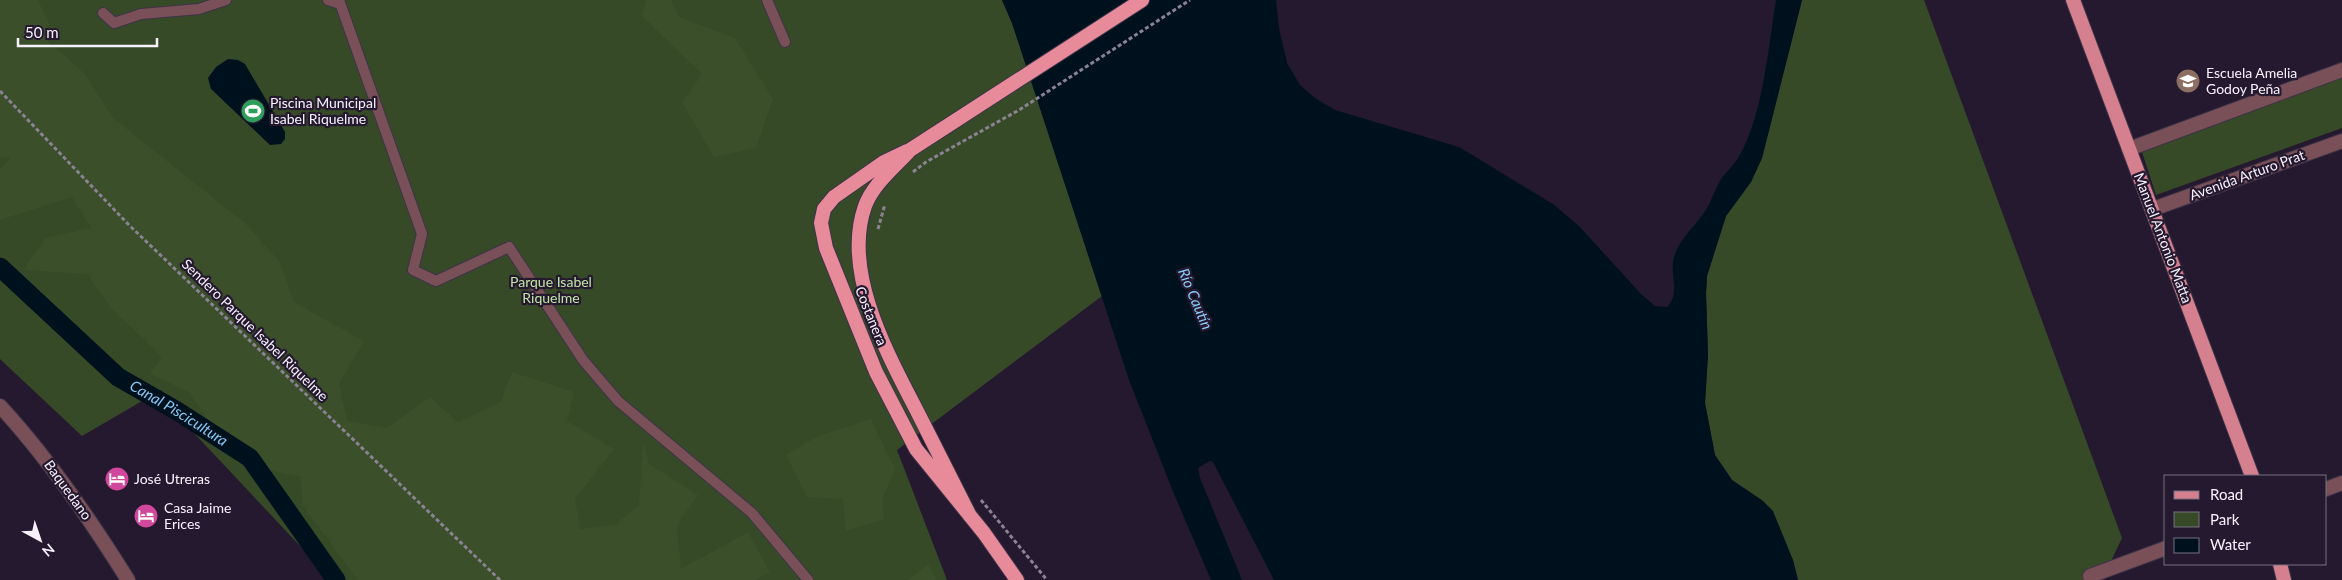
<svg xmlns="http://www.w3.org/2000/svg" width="2342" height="580" font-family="Lato,sans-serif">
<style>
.green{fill:#374a28}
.forest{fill:#3a4f2a}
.water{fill:#00111e}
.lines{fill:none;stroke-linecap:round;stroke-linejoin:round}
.canal{stroke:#00111e;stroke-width:19}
.service-casing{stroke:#3e3348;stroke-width:12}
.minor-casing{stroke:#3e3348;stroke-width:16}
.tertiary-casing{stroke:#3e3348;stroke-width:16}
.primary-casing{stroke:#3e3348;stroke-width:16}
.trunk-casing{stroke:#3e3348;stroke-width:16}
.path{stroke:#8b8294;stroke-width:3;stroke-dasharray:4 2.5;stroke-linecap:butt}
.service{stroke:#795057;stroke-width:10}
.minor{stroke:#795057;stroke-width:14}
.tertiary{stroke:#795057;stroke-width:14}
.primary{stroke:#d5808f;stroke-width:14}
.trunk{stroke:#e78a9a;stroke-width:14}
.labels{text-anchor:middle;stroke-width:4.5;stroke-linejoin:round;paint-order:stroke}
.poi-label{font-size:14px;fill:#f8f2fe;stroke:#25192f;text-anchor:start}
.street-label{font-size:14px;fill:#f8f2fe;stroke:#25192f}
.park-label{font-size:14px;fill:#c1e6a6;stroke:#25192f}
.water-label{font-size:15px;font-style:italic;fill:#87caf8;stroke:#25192f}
</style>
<rect width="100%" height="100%" fill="#25192f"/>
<!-- green -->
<path class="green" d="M0,0H1002L1012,23L1102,296L897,450L947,580H332L193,432L161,390L82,436L0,359Z
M1802,0H1924L2122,538L2102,580H1798L1793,560L1763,501L1732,480L1715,455L1705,403L1708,355L1706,293L1707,276L1726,216L1751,182L1762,158Z
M2342,78V128L2156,195L2142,152Z"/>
<!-- forest -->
<path class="forest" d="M0,0H38L50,25L41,35L85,74L113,118L246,224L280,262L294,302L364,341L339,384L347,421L387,428L430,397L458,422L501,402L512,372L574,392L567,421L614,449L575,499L580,529L615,525L639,505L643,441L649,464L698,495L677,525L681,569L748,532L770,572L756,580H358L303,506L301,477L237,463L189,392L150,374L162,357L111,308L87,274L23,270L45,238L91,228L72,197L0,220V169L11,157L0,158Z
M646,0H671L679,17L735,38L773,99L756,148L714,157L682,102L702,74L642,16Z
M871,419L895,469L882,500L884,519L846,531L843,499L807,497L786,455L818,436Z
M928,564L936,580H909Z"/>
<!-- water -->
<path class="water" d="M1002,0H1276L1279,28L1287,63L1300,85L1315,98L1335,110L1459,147L1553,204L1580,227L1641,294L1655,306L1667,307C1681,293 1669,274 1674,257C1679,239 1696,225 1706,210C1712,200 1715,189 1721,179C1726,172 1733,166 1738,158C1763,117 1768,48 1776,0H1802L1762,158L1751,182L1726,216L1707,276L1706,293L1708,355L1705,403L1715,455L1732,480L1763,501L1773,511L1793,560L1798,580H1274L1213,462L1210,461L1198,468L1200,478L1242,580H1211L1174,494L1129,380L1012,23Z
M228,59L238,60L245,64L285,132V139L281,144L270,145L211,89L208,78L216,67Z"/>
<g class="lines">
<!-- canal -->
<path class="canal" id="s1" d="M0,267L118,377L177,411L250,458L336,580"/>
<defs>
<path id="service" d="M328,0L340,4
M339,0L422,234L413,270L436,281L509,247L583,360L618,401L752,513L808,580
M767,0L785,42
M103,13L114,23L141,14L199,9L226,0"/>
<path id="minor" d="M2129,149L2342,70
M2153,209L2342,141
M2326,489L2342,483
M2090,576L2166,548"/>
<path id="tertiary" d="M0,406C49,459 90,519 128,580"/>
<path id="primary" d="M2073,0L2252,476
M2280,564L2284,580"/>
<path id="trunk" d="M907,151L884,162L834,197L824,209L821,223L826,248L876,372L916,449L984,533L1017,580
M970,516C953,483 937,450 920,417C890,358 841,274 865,206C873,184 895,167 910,150L1142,0"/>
</defs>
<!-- service casing -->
<use href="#service" class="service-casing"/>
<!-- minor casing -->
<use href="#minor" class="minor-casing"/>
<!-- tertiary casing -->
<use href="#tertiary" class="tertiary-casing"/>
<!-- primary casing -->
<use href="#primary" class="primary-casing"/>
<!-- trunk casing -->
<use href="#trunk" class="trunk-casing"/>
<!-- path -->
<path class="path" d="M0,91L129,225L500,580
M913,172L926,162L1019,110L1190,0
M878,229L885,204
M981,500L1047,580"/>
<!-- service -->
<use href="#service" class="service"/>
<!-- minor -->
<use href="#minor" class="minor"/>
<!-- tertiary -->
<use href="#tertiary" class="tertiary"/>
<!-- primary -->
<use href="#primary" class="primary"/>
<!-- trunk -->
<use href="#trunk" class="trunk"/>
</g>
<!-- icons -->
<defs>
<symbol id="school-disc" viewBox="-11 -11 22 22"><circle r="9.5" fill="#8d6e63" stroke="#25192f"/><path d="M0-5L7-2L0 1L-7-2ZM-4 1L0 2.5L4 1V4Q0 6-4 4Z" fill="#fff"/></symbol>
<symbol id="stadium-disc" viewBox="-11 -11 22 22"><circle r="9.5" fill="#2e9e5b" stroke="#25192f"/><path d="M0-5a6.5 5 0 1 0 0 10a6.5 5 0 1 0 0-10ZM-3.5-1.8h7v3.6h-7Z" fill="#fff"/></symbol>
<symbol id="hotel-disc" viewBox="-11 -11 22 22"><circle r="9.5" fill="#d1479c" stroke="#25192f"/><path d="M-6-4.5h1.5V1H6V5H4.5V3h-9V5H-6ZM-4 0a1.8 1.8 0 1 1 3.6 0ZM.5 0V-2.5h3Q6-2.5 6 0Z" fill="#fff"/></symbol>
</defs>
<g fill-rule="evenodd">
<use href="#school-disc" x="2174" y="67" width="28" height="28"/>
<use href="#stadium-disc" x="239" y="97" width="28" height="28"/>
<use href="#hotel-disc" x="103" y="465" width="28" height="28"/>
<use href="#hotel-disc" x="132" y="502" width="28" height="28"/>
</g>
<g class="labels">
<!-- poi labels -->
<g class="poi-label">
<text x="2206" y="78">Escuela Amelia<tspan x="2206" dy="16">Godoy Peña</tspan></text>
<text x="270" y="108">Piscina Municipal<tspan x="270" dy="16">Isabel Riquelme</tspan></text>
<text x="134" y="484">José Utreras</text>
<text x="164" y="513">Casa Jaime<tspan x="164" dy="16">Erices</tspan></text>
</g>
<!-- street labels -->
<g class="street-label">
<text transform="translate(2247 175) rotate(-20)" y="5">Avenida Arturo Prat</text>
<text transform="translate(2163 238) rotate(69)" y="5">Manuel Antonio Matta</text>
<text transform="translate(871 316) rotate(68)" y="5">Costanera</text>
<text transform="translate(255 330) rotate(44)" y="5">Sendero Parque Isabel Riquelme</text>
<text transform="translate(68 490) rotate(54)" y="5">Baquedano</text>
</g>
<!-- park labels -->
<g class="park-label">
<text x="551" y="287">Parque Isabel<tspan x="551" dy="16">Riquelme</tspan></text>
</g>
<!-- water labels -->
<g class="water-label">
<text transform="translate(1195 299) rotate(67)" y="5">Río Cautín</text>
<text dy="5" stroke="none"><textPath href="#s1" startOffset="232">Canal Piscicultura</textPath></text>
</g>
</g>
<!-- legend -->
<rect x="2164" y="475" width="162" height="90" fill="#25192f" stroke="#797082"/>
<rect x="2174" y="491" width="25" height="8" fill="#d5808f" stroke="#797082"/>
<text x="2210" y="500" font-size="15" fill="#f8f2fe">Road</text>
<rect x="2174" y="512" width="25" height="15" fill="#374a28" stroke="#797082"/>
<text x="2210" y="525" font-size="15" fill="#f8f2fe">Park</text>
<rect x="2174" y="538" width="25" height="15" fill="#00111e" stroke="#797082"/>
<text x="2210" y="550" font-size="15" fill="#f8f2fe">Water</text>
<!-- north arrow -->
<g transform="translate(40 540) rotate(140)" stroke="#25192f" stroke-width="4" paint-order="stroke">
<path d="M0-4L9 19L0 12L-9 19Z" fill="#f8f2fe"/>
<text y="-8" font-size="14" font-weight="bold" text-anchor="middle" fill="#f8f2fe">N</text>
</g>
<!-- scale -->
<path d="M18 38v8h139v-8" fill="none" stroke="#f8f2fe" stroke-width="2.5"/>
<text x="25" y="38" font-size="15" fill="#f8f2fe" stroke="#25192f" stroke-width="4" paint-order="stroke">50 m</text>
</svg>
